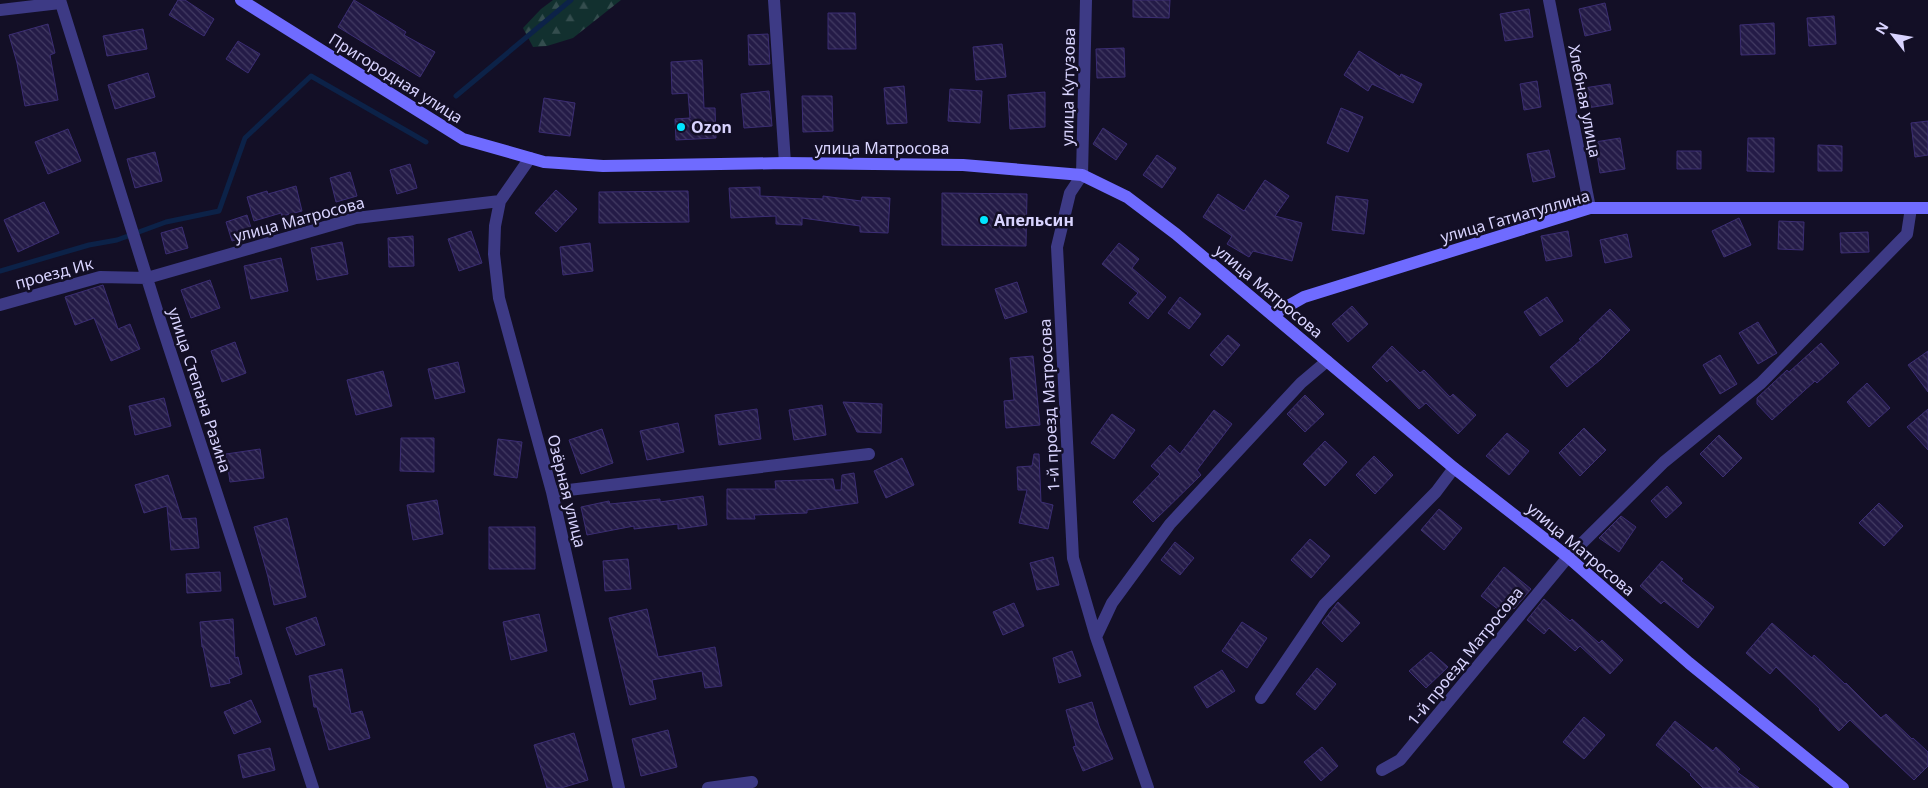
<svg xmlns="http://www.w3.org/2000/svg" width="1928" height="788" font-family="'Noto Sans',sans-serif">
<style>
.forest{fill:url(#forest-firs)}
.lines{fill:none;stroke-linecap:round;stroke-linejoin:round}
.stream{stroke:#0c2248;stroke-width:5}
.building{fill:url(#building-back-hatch);stroke:#3b2d73}
.street{stroke:#3d3a85;stroke-width:12}
.secondary{stroke:#6f6bff;stroke-width:12}
.poi-dot{fill:#00e5ff;stroke:#130f26;stroke-width:2}
.labels{text-anchor:middle;stroke-width:5;stroke-linejoin:round;paint-order:stroke}
.street-label{font-size:16px;fill:#d9d4ff;stroke:#130f26}
.poi-label{font-size:16px;font-weight:bold;fill:#d9d4ff;stroke:#130f26;text-anchor:start}
</style>
<defs>
<pattern id="forest-firs" width="22" height="20" patternUnits="userSpaceOnUse" patternTransform="scale(1.25)"><rect width="22" height="20" fill="#12302f"/><path d="M5 1l3.5 6h-7zM16 11l3.5 6h-7z" fill="#344d4e"/></pattern>
<pattern id="building-back-hatch" width="6" height="6" patternUnits="userSpaceOnUse" patternTransform="scale(1.25)"><rect width="6" height="6" fill="#241b47"/><path d="M-1 5l2 2M0 0l6 6M5-1l2 2" fill="none" stroke="#433b63"/></pattern>
</defs>
<rect width="100%" height="100%" fill="#130f26"/>
<!-- forest -->
<path class="forest" d="M553,0H621L573,38L547,46L533,47L523,28L541,9Z"/>
<g class="lines">
<!-- stream -->
<path class="stream" d="M456,96L571,0
M0,271L89,245L117,240L166,222L219,211L245,138L311,76L426,142"/>
</g>
<!-- building -->
<path class="building" d="M178,0H185L214,19L204,36L169,15Z
M354,0L406,32L404,35L435,52L420,77L338,27Z
M1133,0H1170L1169,18L1133,17Z
M1605,3L1611,30L1585,36L1579,9Z
M1529,9L1533,37L1505,41L1500,14Z
M828,13H855L856,49H828Z
M1834,16L1836,44L1809,46L1807,18Z
M1774,23L1775,54L1741,55L1740,25Z
M48,24L55,53L50,55L58,100L25,106L17,63L9,35Z
M143,29L147,49L107,56L103,36Z
M768,34L770,64L749,65L748,35Z
M238,41L260,54L248,73L226,59Z
M1002,44L1006,77L976,80L973,47Z
M1124,48L1125,77L1097,78L1096,49Z
M1359,51L1400,77L1401,74L1422,84L1413,103L1372,84L1368,91L1344,75Z
M702,60L704,108H715L716,138L676,140L675,119L690,118L688,93L672,94L671,62Z
M148,73L155,97L115,109L108,85Z
M1537,81L1541,107L1524,110L1520,84Z
M1610,84L1613,104L1587,108L1584,88Z
M904,86L907,123L887,124L884,88Z
M950,89L982,91L980,123L948,121Z
M769,91L772,126L744,128L741,94Z
M1045,92V127L1010,129L1008,95Z
M802,96H832L833,131L803,132Z
M544,98L575,103L570,136L539,132Z
M1341,108L1363,117L1348,152L1327,143Z
M1928,121V155L1915,157L1911,123Z
M1103,128L1127,144L1116,160L1093,144Z
M68,129L81,161L48,174L35,142Z
M1620,138L1625,169L1600,173L1595,142Z
M1748,138H1774V172L1747,171Z
M1818,145L1842,146V171H1818Z
M1549,150L1555,177L1533,182L1527,154Z
M1677,151H1701V169H1677Z
M155,152L162,181L135,188L127,159Z
M1157,155L1176,168L1162,188L1143,175Z
M410,164L417,188L397,194L390,170Z
M350,172L357,196L336,202L330,178Z
M1265,180L1289,196L1275,216L1302,223L1292,261L1253,251L1249,257L1227,244L1232,236L1203,217L1218,194L1244,211Z
M296,186L302,211L282,216L281,213L254,221L247,197L267,191L268,194Z
M760,187V196L823,199V196L861,201L862,197L890,198L888,233L860,232V226L802,218V225L776,224V216L731,218L729,188Z
M556,190L577,209L556,232L535,213Z
M688,191L689,222L599,223V192Z
M942,193L1027,194L1026,246L942,245Z
M1336,196L1368,200L1364,234L1332,230Z
M44,202L59,233L18,252L4,220Z
M247,215L253,234L232,241L226,222Z
M1739,218L1751,245L1724,257L1712,231Z
M1779,221L1804,222L1803,250L1778,249Z
M182,227L188,248L166,254L161,233Z
M471,231L482,263L459,271L448,239Z
M1568,231L1572,256L1546,261L1541,236Z
M1868,232L1869,252L1841,253L1840,233Z
M1627,234L1632,257L1605,263L1600,240Z
M413,236L414,266L389,267L388,238Z
M342,242L348,274L317,280L311,248Z
M590,243L593,271L563,275L560,247Z
M1119,243L1139,259L1132,268L1166,297L1148,319L1129,303L1138,293L1102,264Z
M281,258L288,291L251,299L244,266Z
M210,280L220,308L191,318L181,290Z
M1017,282L1027,312L1005,319L995,289Z
M103,285L118,329L130,324L140,349L111,361L94,318L75,325L65,297Z
M1180,297L1201,314L1189,329L1168,313Z
M1547,297L1563,321L1540,336L1524,312Z
M1352,306L1368,324L1348,342L1332,324Z
M1610,309L1630,330L1600,360L1567,387L1550,367L1581,340L1579,339Z
M1758,322L1777,353L1758,364L1739,333Z
M1228,335L1240,345L1222,366L1210,355Z
M235,342L246,373L222,382L211,351Z
M1821,343L1839,363L1817,383L1815,381L1772,420L1757,404V398L1787,370L1789,372Z
M1392,346L1420,373L1424,370L1450,397L1453,394L1476,415L1458,434L1426,403L1419,409L1390,379L1387,382L1372,367Z
M1928,351V392L1908,365Z
M1720,355L1737,384L1720,394L1703,365Z
M1033,356L1040,425L1006,428L1004,401L1014,400L1010,358Z
M458,362L465,392L435,399L428,369Z
M383,371L392,406L356,415L347,380Z
M1867,383L1890,408L1869,427L1847,402Z
M1305,395L1324,414L1305,432L1287,414Z
M164,398L171,426L135,435L129,406Z
M843,402L882,404L881,433L857,432Z
M822,405L826,435L794,440L789,410Z
M757,409L761,439L719,445L715,415Z
M1928,409V450L1907,427Z
M1214,410L1232,424L1197,470L1201,475L1153,522L1133,502L1160,474L1151,466L1170,445L1180,454Z
M1112,414L1135,430L1114,459L1091,443Z
M678,423L684,452L647,460L640,431Z
M1584,428L1606,450L1580,476L1559,453Z
M602,429L613,463L581,474L569,440Z
M1507,433L1529,451L1509,475L1486,456Z
M1719,435L1742,458L1723,477L1700,454Z
M401,438H434V472L400,471Z
M498,439L522,442L517,478L494,475Z
M1325,441L1347,462L1325,486L1303,464Z
M260,449L264,478L230,482L226,454Z
M1034,454H1039L1041,502L1053,505L1048,529L1019,523L1027,490H1018L1017,467L1032,466Z
M1374,456L1393,475L1375,494L1356,475Z
M902,458L914,485L886,498L874,471Z
M854,473L858,503L807,510V513L754,515L755,519H727V489H776L775,481L833,479L835,490H841L842,475Z
M168,475L182,519L196,518L199,548L171,550L167,506L144,513L135,485Z
M1667,486L1682,503L1666,518L1651,501Z
M703,496L707,525L678,529V524L634,529V526L587,535L581,507L609,501L610,504L660,499V502Z
M437,500L443,534L413,540L407,505Z
M1879,503L1903,526L1884,546L1859,523Z
M1439,509L1462,528L1444,550L1421,530Z
M1621,516L1636,527L1619,552L1599,538Z
M287,518L306,597L274,605L268,577L254,527Z
M489,527H535V569H489Z
M1310,539L1330,556L1311,578L1291,560Z
M1175,542L1194,558L1180,575L1161,560Z
M1053,557L1059,585L1037,590L1030,563Z
M628,559L631,589L605,591L603,561Z
M1662,561L1683,579L1681,581L1714,607L1698,628L1664,601L1661,604L1640,586Z
M1504,567L1531,589L1514,609L1506,602L1499,610L1481,596Z
M220,572L221,591L187,593L186,574Z
M1544,599L1570,621L1572,619L1599,643L1602,640L1623,660L1610,674L1580,646L1575,651L1549,628L1544,634L1527,620Z
M1338,602L1360,623L1342,642L1322,623Z
M1014,603L1024,626L1003,635L993,612Z
M647,609L658,657L715,647L722,686L705,688L702,671L652,680L656,699L630,705L609,618Z
M539,614L547,651L511,660L503,622Z
M316,617L325,645L296,655L286,628Z
M233,619L235,658L238,657L242,674L229,679L230,683L211,687L203,647H202L200,622Z
M1242,622L1267,638L1247,668L1222,651Z
M1772,623L1812,658L1814,655L1845,684L1846,683L1881,718L1886,714L1912,739L1913,738L1928,752V766L1914,780L1850,720L1839,731L1819,710L1820,709L1776,667L1770,674L1746,653Z
M1072,651L1081,676L1059,683L1053,658Z
M1431,652L1448,667L1426,688L1409,671Z
M1317,668L1336,684L1315,710L1296,694Z
M342,669L351,714L362,711L370,738L329,750L317,707H314L309,676Z
M1222,670L1235,691L1207,708L1194,687Z
M251,700L261,722L234,734L224,712Z
M1092,702L1099,726L1113,759L1083,771L1073,747L1076,746L1066,710Z
M1584,717L1605,735L1584,759L1563,742Z
M1675,721L1713,751L1716,747L1740,769L1737,772L1759,788H1703L1690,775L1691,774L1656,745Z
M668,730L677,767L641,776L632,739Z
M574,733L588,780L561,788H547L534,745Z
M1322,747L1338,766L1321,781L1304,762Z
M270,748L275,770L243,778L238,755Z"/>
<g class="lines">
<!-- street -->
<path class="street" d="M60,0L161,323L313,788
M774,0L785,163
M1086,0L1082,175L1070,193L1057,247L1073,558L1096,637L1148,788
M1549,0L1590,208
M0,10L60,3
M500,201L495,226L494,254L499,298L552,492L619,788
M0,305L100,277L147,278L356,218L500,201L530,158
M552,492L869,454
M1096,637L1112,603L1170,524L1301,383L1327,361
M1261,698L1324,605L1436,492L1454,468
M1382,770L1400,760L1568,557L1664,462L1761,383L1907,234L1911,208
M708,788L752,782"/>
<!-- secondary -->
<path class="secondary" d="M241,0L463,139L544,162L603,166L785,163L963,165L1082,175L1127,197L1176,234L1454,468L1568,557L1689,663L1843,788
M1272,315L1304,297L1590,208H1928"/>
</g>
<!-- markers -->
<g class="poi-dot">
<circle cx="681" cy="127" r="5"/>
<circle cx="984" cy="220" r="5"/>
</g>
<g class="labels">
<!-- street labels -->
<g class="street-label">
<text transform="translate(396 78) rotate(32)" y="6">Пригородная улица</text>
<text transform="translate(1068 87) rotate(-89)" y="6">улица Кутузова</text>
<text transform="translate(1585 101) rotate(79)" y="6">Хлебная улица</text>
<text x="882" y="154">улица Матросова</text>
<text transform="translate(1515 216) rotate(-16)" y="6">улица Гатиатуллина</text>
<text transform="translate(299 219) rotate(-15)" y="6">улица Матросова</text>
<text transform="translate(54 273) rotate(-15)" y="6">проезд Ик</text>
<text transform="translate(1269 291) rotate(40)" y="6">улица Матросова</text>
<text transform="translate(200 390) rotate(72)" y="6">улица Степана Разина</text>
<text transform="translate(1049 405) rotate(-93)" y="6">1-й проезд Матросова</text>
<text transform="translate(567 491) rotate(76)" y="6">Озёрная улица</text>
<text transform="translate(1581 549) rotate(40)" y="6">улица Матросова</text>
<text transform="translate(1465 656) rotate(-51)" y="6">1-й проезд Матросова</text>
</g>
<!-- poi labels -->
<g class="poi-label">
<text x="691" y="133">Ozon</text>
<text x="994" y="226">Апельсин</text>
</g>
</g>
<!-- north arrow -->
<g transform="translate(1893 35) rotate(301)" stroke="#130f26" stroke-width="4" paint-order="stroke">
<path d="M0-4L9 19L0 12L-9 19Z" fill="#d9d4ff"/>
<text y="-8" font-size="14" font-weight="bold" text-anchor="middle" fill="#d9d4ff">N</text>
</g>
</svg>
